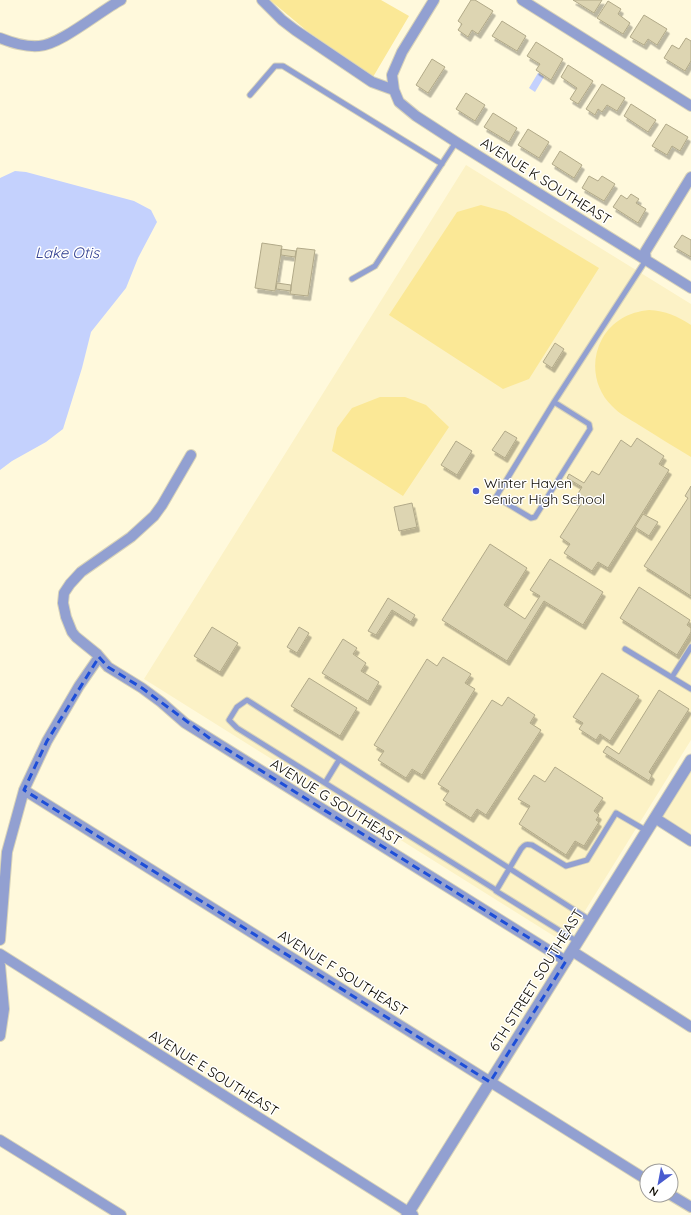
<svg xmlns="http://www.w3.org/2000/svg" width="691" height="1215" font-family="Quicksand,sans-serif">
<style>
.built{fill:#fcf2c6}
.green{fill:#fbe896}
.water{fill:#c4d1fd}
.building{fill:#ddd5b2;stroke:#b1a988;filter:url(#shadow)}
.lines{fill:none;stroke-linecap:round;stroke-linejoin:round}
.service-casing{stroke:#d8d3b9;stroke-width:7}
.minor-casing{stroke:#d8d3b9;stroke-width:12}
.tertiary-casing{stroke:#d8d3b9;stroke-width:13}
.service{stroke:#92a0d1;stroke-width:5}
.minor{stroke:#92a0d1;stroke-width:10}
.tertiary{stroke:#92a0d1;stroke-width:11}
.marked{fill:none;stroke:#1d4ed8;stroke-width:3;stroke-dasharray:8 5;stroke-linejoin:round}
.poi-dot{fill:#495bcf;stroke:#fff;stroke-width:1.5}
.labels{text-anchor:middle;stroke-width:3;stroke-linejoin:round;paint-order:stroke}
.street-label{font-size:14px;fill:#0e0b02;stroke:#fff}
.poi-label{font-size:14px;fill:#0e0b02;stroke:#fff;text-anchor:start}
.water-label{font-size:15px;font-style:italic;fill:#334192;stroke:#fff}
</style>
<defs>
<filter id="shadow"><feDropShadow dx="2.5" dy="4.5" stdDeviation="0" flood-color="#0004"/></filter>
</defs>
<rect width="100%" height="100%" fill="#fff9dc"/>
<!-- built -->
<path class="built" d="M466,165L691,304V740L565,943L144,679Z
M691,770V834L662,816Z"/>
<!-- green -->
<path class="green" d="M270,0H381L409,16L373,77L307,31Z
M481,205L506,212L599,268L529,379L503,389L389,315L457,212Z
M649,310C666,311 677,316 691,325V457C674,447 657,436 639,425C630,419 619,414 612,406C594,389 590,361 602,339C612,321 629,312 649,310Z
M380,397H405L426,405L449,427L403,496L332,451L337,428L352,408Z"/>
<!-- water -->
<path class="water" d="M538,73L544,77L535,92L529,88Z
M15,171L26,172L134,201L151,210L157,222L138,258L126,288L91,332L82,368L63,429L46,442L12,461L0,470V178Z"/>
<!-- building -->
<path class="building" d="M471,0H475L493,11L478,34L472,30L468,37L458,30L462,24L458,21Z
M573,0H602L594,13Z
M608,1L621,9L618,14L630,23L623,34L597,18Z
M644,15L667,29L657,45L648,39L644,45L630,37Z
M502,21L526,36L517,51L492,36Z
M686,38L691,41V61L685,71L664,58L672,45L679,49Z
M536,42L563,59L551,80L536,70L540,64L527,56Z
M432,59L445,67L428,93L416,85Z
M568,65L593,81L578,104L570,99L577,88L561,77Z
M602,84L625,98L617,111L607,105L602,112L598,109L595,115L586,109Z
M466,93L485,105L475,121L456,109Z
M631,104L656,120L648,132L624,116Z
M493,113L517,128L509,142L484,127Z
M666,124L688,137L680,151L672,146L667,155L652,146Z
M528,129L549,142L539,158L518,145Z
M560,151L582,165L574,178L552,164Z
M589,176L598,181L602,176L615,184L604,201L582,188Z
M631,194L639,199L636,203L646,209L638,223L613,207L621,195L627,199Z
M682,235L691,240V257L674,247Z
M262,243L282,246L275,291L255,288Z
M297,248L315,250L308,296L290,294Z
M281,249L296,251L295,257L281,255Z
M277,283L291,285V291L276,289Z
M555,343L564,349L552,368L543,362Z
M505,431L517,438L505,458L492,450Z
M637,438L664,456L659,464L669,470L608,568L598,562L592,571L564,553L570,544L560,537L581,504L574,500L582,487L567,478L569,474L584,483L592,471L599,475L621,440L631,447Z
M456,441L472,451L457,475L441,465Z
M691,486V596L644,566L688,498L685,496Z
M412,503L417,527L399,531L394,507Z
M643,514L658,522L649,536L635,527Z
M490,544L527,568L504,605L525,619L540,596L530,590L550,559L603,592L583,625L544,601L507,661L442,620Z
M639,587L690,620L687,625L691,628V632L677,655L620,618Z
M388,598L415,615L411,622L392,610L376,635L368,631Z
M212,627L238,643L220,672L194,656Z
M299,627L309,633L297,653L287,647Z
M343,639L357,648L353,654L366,663L361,671L379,682L368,701L322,673Z
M443,657L471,674L465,683L475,689L422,775L412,769L406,778L378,760L384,751L374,745L427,659L437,666Z
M602,673L639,696L610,741L600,734L596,740L579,729L583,723L573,717Z
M309,678L357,708L340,736L291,706Z
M659,690L689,709L649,772L652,775L649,781L603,752L607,746L619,754Z
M508,697L535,715L530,723L541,730L486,815L477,809L471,818L443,800L449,791L438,784L492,700L502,706Z
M555,767L603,798L594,811L599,815L596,820L599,822L584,846L575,841L566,855L519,824L530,806L518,799L534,775L545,782Z"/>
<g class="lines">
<defs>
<path id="service" d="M250,95L275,66H283L442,164
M352,279L375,266L456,142
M554,402L589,424L590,429L535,517L531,518L496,497L554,402L646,260
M625,649L691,689
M672,677L691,647
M325,783L339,760
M496,890L237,728L229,720L237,707L247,700L590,920
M578,942L496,891L521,849C525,844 526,844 532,845L566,866L587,860L616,813L647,831"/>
<path id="minor" d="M262,0L282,20L295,30L372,82L394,90
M434,0L402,52L392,75L394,90L399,102L416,116L456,142L691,288
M522,0L691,106
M0,38C13,43 25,47 39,46C60,45 100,11 121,0
M646,260L645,252L691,177
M191,455L162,505L154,516L131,537L81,572L70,584L64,593L63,603L66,617L72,632L76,637L97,654L108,667L142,688L161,702L185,723L566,961
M24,790L647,1180
M655,818L691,841
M0,940L7,852L24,790L47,741L79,686L99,657
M572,951L691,1027
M0,954L413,1215
M0,965L4,1009L0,1036
M0,1140L121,1215
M671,1195L691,1207"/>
<path id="tertiary" d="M407,1215L691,760"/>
</defs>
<!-- service casing -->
<use href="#service" class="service-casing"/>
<!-- minor casing -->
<use href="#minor" class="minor-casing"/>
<!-- tertiary casing -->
<use href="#tertiary" class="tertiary-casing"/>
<!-- service -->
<use href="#service" class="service"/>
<!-- minor -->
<use href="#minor" class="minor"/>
<!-- tertiary -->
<use href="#tertiary" class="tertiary"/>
</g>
<!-- marked area -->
<path class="marked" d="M99,657L108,667L142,688L212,740L566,961L490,1082L24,790L47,741Z"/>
<!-- markers -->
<circle class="poi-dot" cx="476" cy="491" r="4"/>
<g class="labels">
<!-- street labels -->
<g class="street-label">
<text transform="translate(546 181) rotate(32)" y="5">AVENUE K SOUTHEAST</text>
<text transform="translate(336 802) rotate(32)" y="5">AVENUE G SOUTHEAST</text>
<text transform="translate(343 973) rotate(32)" y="5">AVENUE F SOUTHEAST</text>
<text transform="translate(536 980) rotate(-58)" y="5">6TH STREET SOUTHEAST</text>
<text transform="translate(214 1073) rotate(32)" y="5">AVENUE E SOUTHEAST</text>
</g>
<!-- poi labels -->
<g class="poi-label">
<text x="484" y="488">Winter Haven<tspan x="484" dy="16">Senior High School</tspan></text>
</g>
<!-- water labels -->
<g class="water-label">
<text x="67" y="258">Lake Otis</text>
</g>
</g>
<!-- north arrow -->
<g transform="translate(659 1183) rotate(212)"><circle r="19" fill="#ffffff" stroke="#9f9d9a"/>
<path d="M0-3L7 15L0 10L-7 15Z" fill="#495bcf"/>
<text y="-6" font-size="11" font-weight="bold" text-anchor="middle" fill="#0e0b02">N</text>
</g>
</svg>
